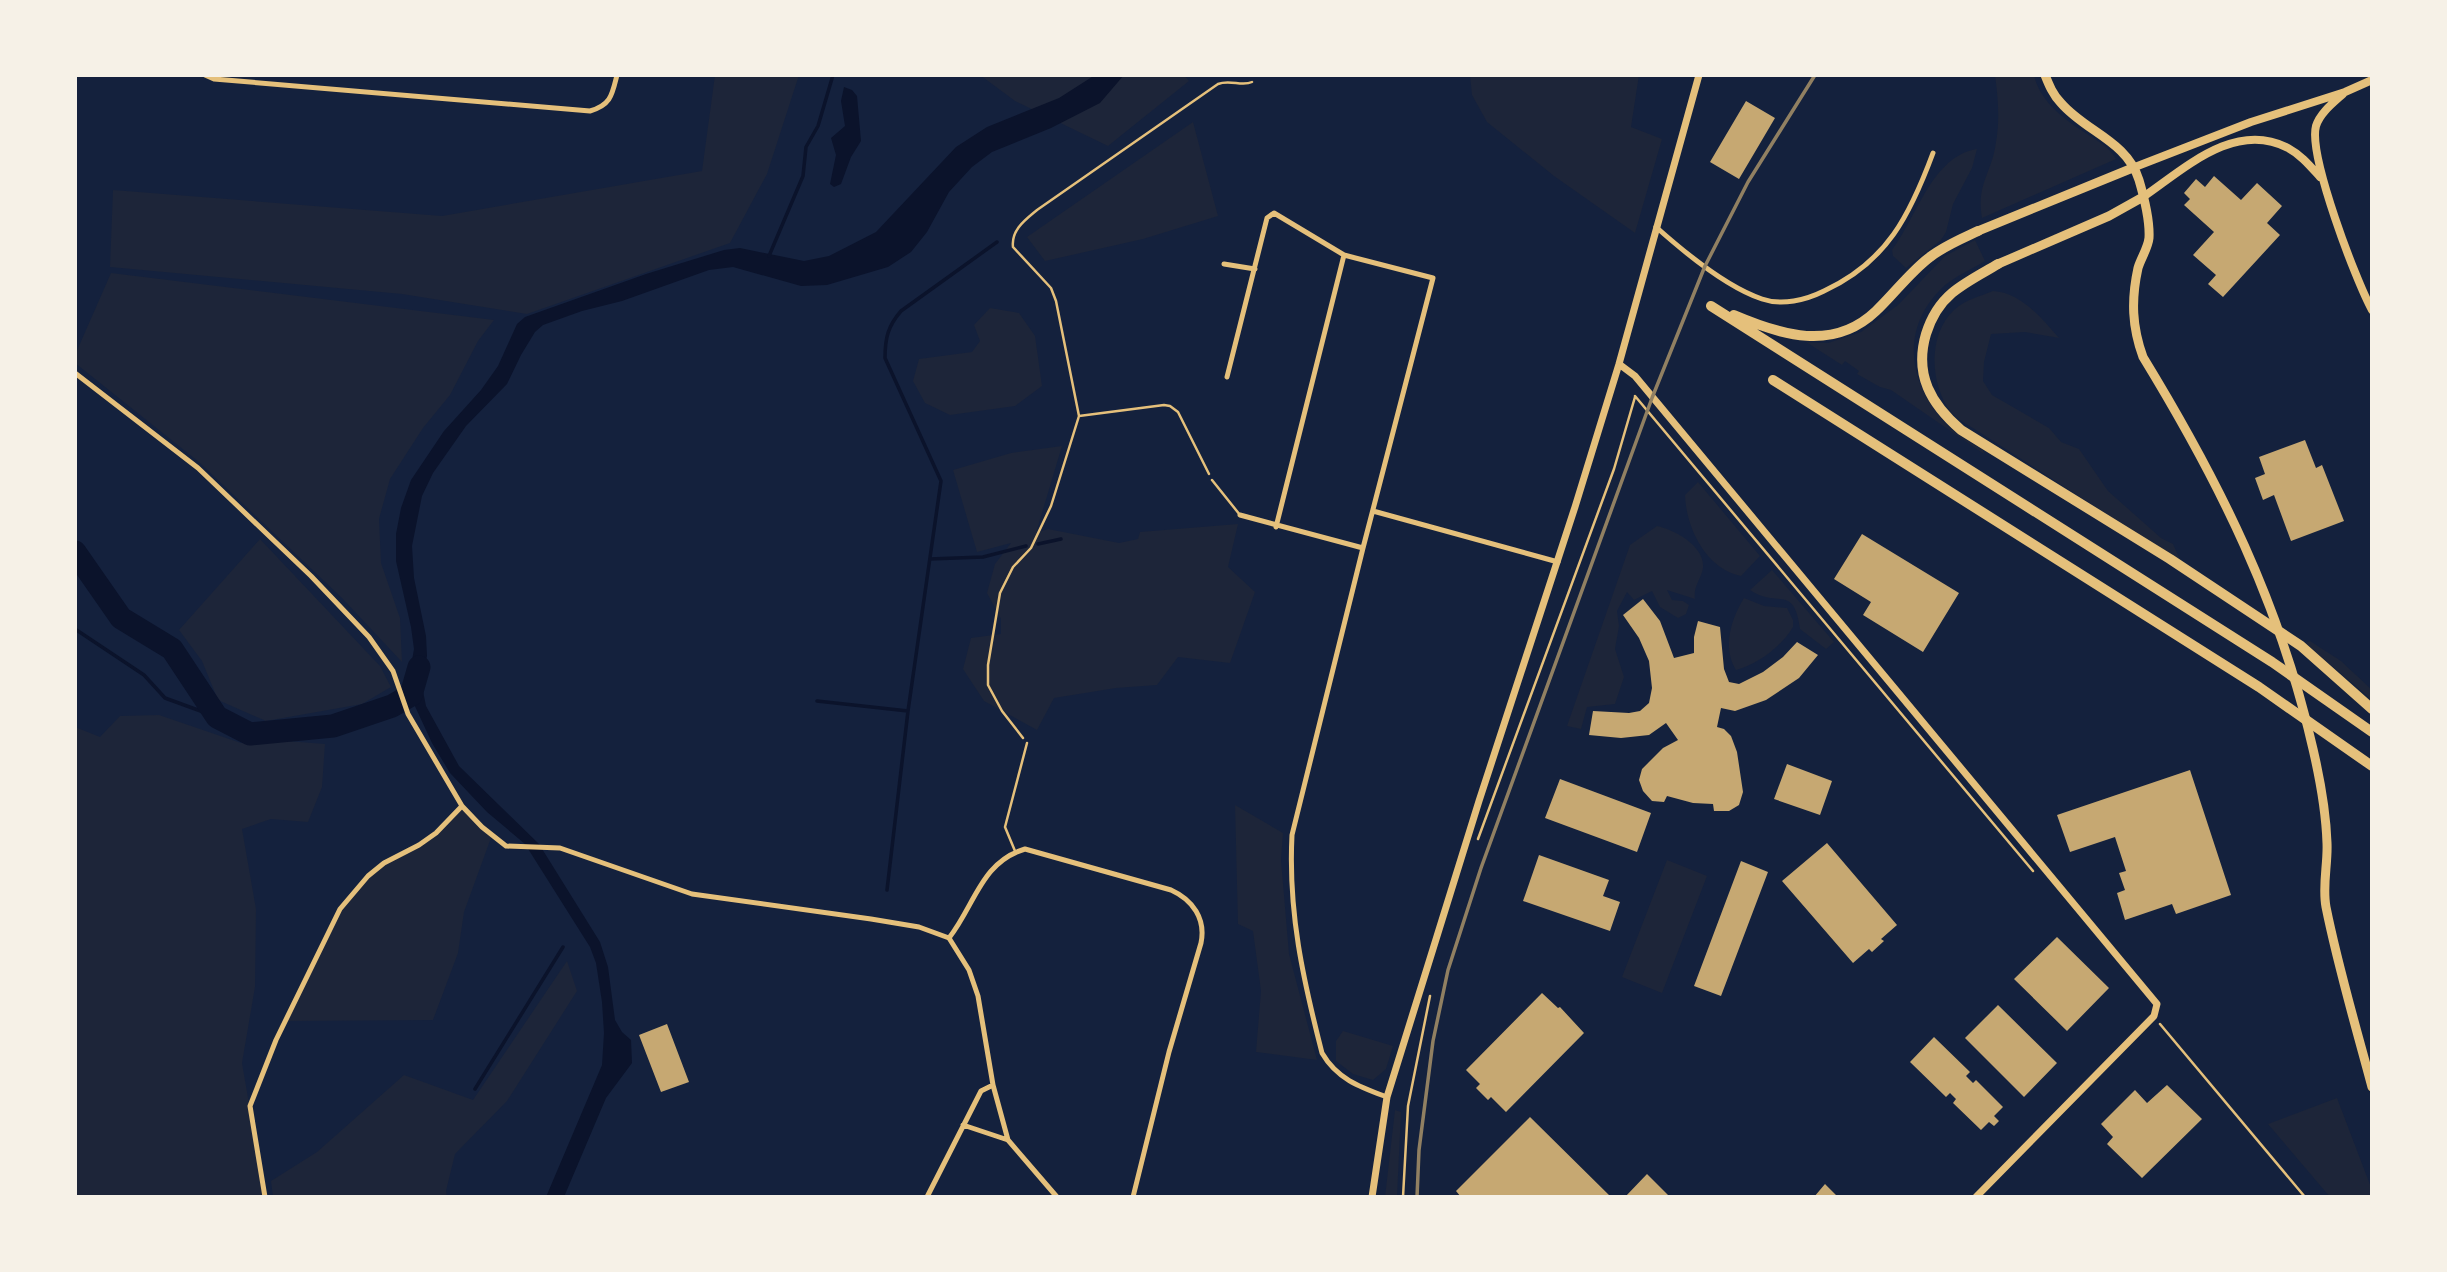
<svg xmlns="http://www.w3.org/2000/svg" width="2447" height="1272" font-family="'Fira Sans Condensed',sans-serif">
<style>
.green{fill:#1d2539}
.water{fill:#0b132b}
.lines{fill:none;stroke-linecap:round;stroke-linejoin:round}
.stream{stroke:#0b132b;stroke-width:3.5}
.river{stroke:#0b132b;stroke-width:23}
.building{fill:#c6a872}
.path{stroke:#e5c07b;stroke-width:2.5}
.service{stroke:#e5c07b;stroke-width:2.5}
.minor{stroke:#e5c07b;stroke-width:5}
.tertiary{stroke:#e5c07b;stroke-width:7}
.secondary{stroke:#e5c07b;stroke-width:8}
.primary{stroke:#e5c07b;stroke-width:9}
.motorway{stroke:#e5c07b;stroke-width:10}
.rail{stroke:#918062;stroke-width:3.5}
</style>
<rect width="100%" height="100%" fill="#14213d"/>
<!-- green -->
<path class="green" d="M715,75H799L767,174L730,243L527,314L402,294L110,267L113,190L442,216L702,171Z
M980,75H1184L1189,81L1108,146L1015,101Z
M1470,75H1639L1631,127L1662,139L1635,233L1554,176L1487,122L1472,95Z
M1995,75H2034C2039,99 2061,117 2081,130C2094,139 2108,145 2116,159L1982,218C1976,184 1992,173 1996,142C2000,120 1998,97 1995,75Z
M1193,122L1218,216L1143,239L1045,261L1027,237Z
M1977,149L1972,168L1953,204L1946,232L1941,240L1906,268L1893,256L1892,250C1917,217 1932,156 1977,149Z
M1975,240L1985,261C1972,269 1956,276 1944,286C1899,328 1908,384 1947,425C1957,435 1971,443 1983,450L1984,454L1891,390L1880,387L1857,374L1859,371L1845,361L1842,365L1806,342L1828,343L1861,332L1898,305L1945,256Z
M111,273L494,320L478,341L450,395L423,428L390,479L379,519L381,563L400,618L402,662L342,598L199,462L75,363V355Z
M1993,291C2022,293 2041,318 2059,338L2025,332L1991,334L1984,362L1983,381L1992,395L2049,428L2061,442L2079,449L2108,491L2161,538L2173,544L2181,562L1973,428C1966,424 1957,419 1951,412C1930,385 1927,335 1954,310C1966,299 1979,297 1993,291Z
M990,308L1019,313L1035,336L1042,386L1015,406L950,415L925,403L913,381L919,359L972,352L980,341L974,325Z
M1062,446L1036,533L1048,529L1119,543L1138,539L1140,532L1238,524L1228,567L1255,592L1230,663L1178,657L1157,685L1116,688L1054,698L1037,730L984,701L963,669L971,638L1001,634V619L987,593L995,564L1011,543L977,552L953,470L1011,453Z
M1698,482L1760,556L1741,576C1706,569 1686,528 1685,495Z
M1657,526C1675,530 1705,546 1703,568C1701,580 1693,586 1695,599L1667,590L1672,600L1683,601L1689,605L1686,614L1678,618L1660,607L1652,591L1634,600L1627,592L1617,611L1619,626L1615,649L1624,677L1615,704L1587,707L1581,729L1567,726L1630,545Z
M260,539L380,666L391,687L362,704L266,721L218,700L202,661L179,630Z
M1772,570L1834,642L1826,649L1800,629C1794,583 1777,609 1750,590Z
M1744,598L1764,606L1787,608L1793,620V627C1782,646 1757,665 1736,670C1722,648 1731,619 1744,598Z
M2310,641L2341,661L2372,690V700L2305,643Z
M159,715L241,743L287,741L325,744L322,787L308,822L271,819L242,829L256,909L255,987L242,1063L265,1197H75V727L100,737L120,716Z
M1235,805L1283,833L1281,860L1289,954L1317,1060L1256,1052L1261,991L1253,931L1238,924Z
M462,806L492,835L464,912L458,953L433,1020L286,1021L340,909L368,876L436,833Z
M1667,860L1707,876L1662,993L1622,977Z
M567,961L577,991L507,1101L455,1154L446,1191L447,1197H273L271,1181L317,1152L404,1075L473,1100Z
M1343,1031L1393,1046L1386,1069L1373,1080L1353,1074L1336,1061V1041Z
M2337,1098L2372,1190V1197H2330L2268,1124Z
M1395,1110L1401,1112L1397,1197H1385Z"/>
<!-- water -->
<path class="water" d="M1095,75H1124L1100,103L1051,128L992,152L972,167L949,192L927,232L911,252L888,267L827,285L801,286L733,267L709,270L622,301L582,311L543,325L535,332L521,355L507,384L466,426L433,473L422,496L412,546L414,578L426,636L427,656L421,681L426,706L459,766L539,844L600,942L608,967L615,1020L622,1032L631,1040L632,1063L606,1098L564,1197H546L602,1065L604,1033L602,1002L596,963L590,947L525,844L487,812L450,773L432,743L407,689L414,649L411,627L396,561V534L401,508L411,480L444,431L481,390L498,366L517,324L525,317L646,274L724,250L740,248L804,261L829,256L876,232L956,147L987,127L1059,98Z
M844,87L852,90L857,96L861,141L851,157L841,184L834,187L830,184L836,155L831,138L845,126L841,101Z"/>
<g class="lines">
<!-- stream -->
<path class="stream" d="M769,256L803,176L806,147L818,126L833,75
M1038,544L1061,539
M930,559L983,557L1026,546
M75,629L144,675L165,698L217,717
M817,701L908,711
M887,890L908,711L941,481L885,358C885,338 888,326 901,311L997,242
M475,1089L563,947"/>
<!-- river -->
<path class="river" d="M75,552L121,618L172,649L217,717L250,734L333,726L392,706L411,695L419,667"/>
</g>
<!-- building -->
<path class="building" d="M1746,101L1775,118L1739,179L1710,162Z
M2214,176L2241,200L2257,183L2282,206L2267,223L2280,235L2223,297L2208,284L2216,275L2193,255L2214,232L2184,205L2190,199L2184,193L2196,179L2205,187Z
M2305,440L2316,468L2322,465L2344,521L2291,541L2274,495L2263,500L2255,478L2265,474L2259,457Z
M1862,534L1959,593L1923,652L1863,615L1871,602L1834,579Z
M1643,599L1660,621L1674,658L1694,653V637L1698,621L1720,627L1724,669L1729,682L1739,684L1763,672L1783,657L1797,642L1818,655L1799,678L1766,700L1735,711L1721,708L1717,727L1724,729L1731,736L1737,752L1743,792L1739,805L1729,811H1714L1713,804L1693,803L1667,796L1664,802L1652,801L1643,791L1639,780L1642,769L1663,748L1678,740L1666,723L1649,735L1621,738L1589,735L1593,711L1629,713L1640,711L1649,703L1652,688L1649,661L1639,638L1623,615Z
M1787,764L1832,781L1820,815L1774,799Z
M2190,770L2231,895L2176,914L2172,904L2125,920L2117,893L2125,890L2119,873L2126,871L2115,837L2070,852L2057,815Z
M1560,779L1651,813L1637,852L1545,818Z
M1827,843L1897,925L1881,939L1884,941L1872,952L1869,949L1853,963L1782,881Z
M1539,855L1609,880L1603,896L1620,902L1610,931L1523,901Z
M1741,861L1768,872L1721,996L1694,986Z
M2057,937L2109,988L2067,1031L2014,979Z
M1542,993L1558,1008L1560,1007L1584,1033L1506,1112L1491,1097L1488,1100L1476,1088L1480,1084L1466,1070Z
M1998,1005L2057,1063L2024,1097L1965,1038Z
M667,1024L689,1082L661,1092L639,1035Z
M1934,1037L1970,1072L1966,1076L1973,1083L1976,1080L2003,1107L1994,1116L1999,1121L1994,1126L1989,1122L1981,1130L1953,1103L1956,1099L1950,1093L1946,1097L1910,1062Z
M2167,1085L2202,1119L2142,1178L2107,1144L2113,1137L2101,1124L2135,1090L2147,1103Z
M1530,1117L1611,1197H1461L1456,1191Z
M1647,1174L1670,1197H1625Z
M1825,1184L1838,1197H1814Z"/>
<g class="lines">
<!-- path -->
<path class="path" d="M1635,396L2033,871
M1079,416L1164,405L1170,406L1178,412L1209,474
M1023,738L1002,711L988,685V665L1000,593L1013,567L1031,548L1051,506L1079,416L1056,301L1051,288L1013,247C1011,230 1025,220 1037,210L1218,84C1230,79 1242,87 1252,82
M1478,839L1614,469L1635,397
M2160,1024L2305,1197
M1403,1197L1408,1106L1430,996"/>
<!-- service -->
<path class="service" d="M1212,480L1240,515
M1015,851L1005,827L1027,743"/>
<!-- minor -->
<path class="minor" d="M205,75L214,79L590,111C611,105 612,95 617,75
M1656,227C1684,252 1726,287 1762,299C1782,306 1806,300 1824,291C1887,262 1910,215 1933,153
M1224,264L1255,269
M75,373L198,468L311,576L369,637L393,671L408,714L462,806L482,827L506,846L560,848L692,894L871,919L919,927L949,938L969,970L978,996L993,1085L1008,1140L1057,1197
M1227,377L1267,218L1274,213L1344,255L1433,278L1363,548L1292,835C1288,912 1303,979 1322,1053C1337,1079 1360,1087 1387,1097
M1373,511L1558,562
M1240,515L1363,548
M1276,527L1344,255
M949,938C975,905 981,862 1025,849L1171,890C1193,900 1206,919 1201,943L1169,1052L1133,1197
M963,1125L1008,1140
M265,1197L250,1106L276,1040L340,909L368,876L384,863L419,845L436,833L462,806
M927,1197L981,1091L993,1085"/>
<!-- tertiary -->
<path class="tertiary" d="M1619,364L1635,376L2157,1004L2154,1016L1976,1197
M1372,1197L1387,1097L1479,801L1575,507L1619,364L1699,75"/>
<!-- secondary -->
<path class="secondary" d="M2343,94C2333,103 2320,113 2316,126C2308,155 2356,281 2372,310
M2135,167L2251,122L2345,92L2372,80
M2143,197C2184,169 2235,120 2288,148C2301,155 2310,166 2320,177"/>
<!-- primary -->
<path class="primary" d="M2045,75C2049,85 2053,95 2061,103C2086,132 2127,141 2139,180C2144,197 2150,220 2149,238C2148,248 2141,258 2138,268C2131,300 2132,327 2143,357C2220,483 2280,604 2313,749C2320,779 2326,813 2327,843C2328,864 2322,886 2326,907C2338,967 2356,1027 2372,1087
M1978,231L2135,167
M1998,264L2109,216L2143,197"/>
<!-- motorway -->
<path class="motorway" d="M1998,264C1983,273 1965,282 1952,293C1939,304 1931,318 1926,334C1914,375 1931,404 1961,430L2170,559L2301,646L2372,709
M1711,306L2272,662L2372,732
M1734,315C1781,335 1833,352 1876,311C1894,294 1910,272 1930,257C1944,246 1961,239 1978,231
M1773,380L2259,687L2372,766"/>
<!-- rail -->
<path class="rail" d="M1417,1197L1419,1150L1433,1041L1448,970L1481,868L1652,398L1705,266L1748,182L1815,75"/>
</g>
<!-- border -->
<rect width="2447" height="1272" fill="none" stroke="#f6f1e7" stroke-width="154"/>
</svg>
